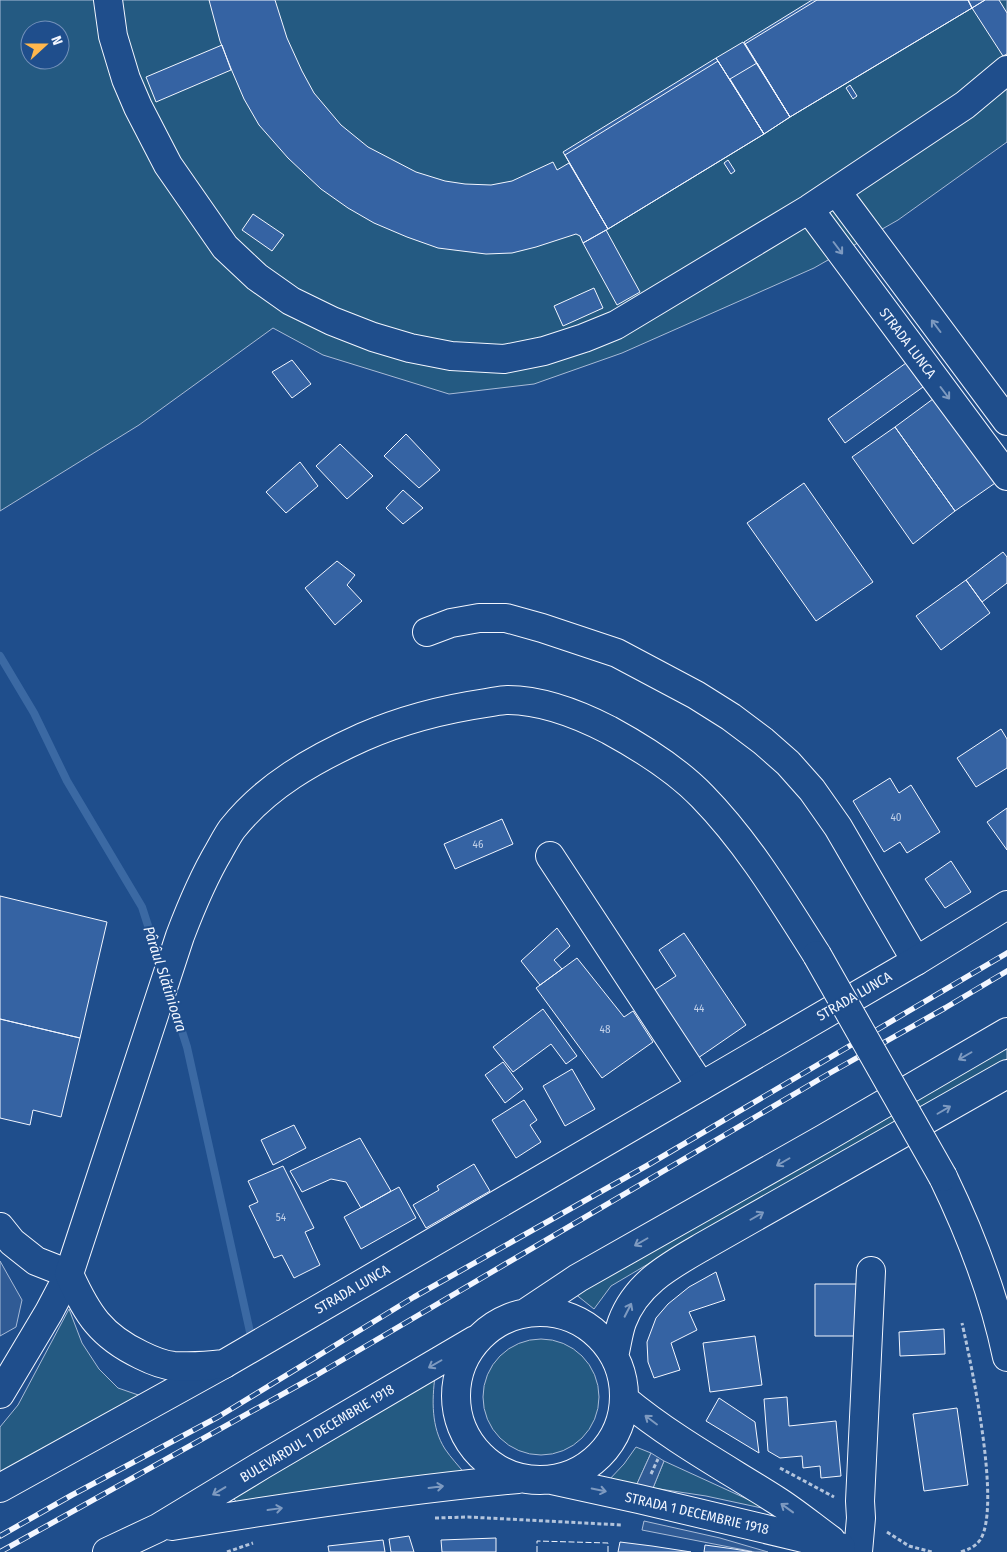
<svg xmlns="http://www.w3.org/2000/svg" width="1007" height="1552" font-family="'Fira Sans Condensed',sans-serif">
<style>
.green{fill:#245a82;stroke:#a8bbd7;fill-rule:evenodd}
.parking{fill:#305b95;stroke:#a8bbd7}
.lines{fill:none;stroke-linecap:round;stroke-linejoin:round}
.stream{stroke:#3b69a3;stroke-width:8}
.building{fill:#3563a3;stroke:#f2f6ff}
.minor-casing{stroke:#f2f6ff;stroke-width:30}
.major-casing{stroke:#f2f6ff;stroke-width:30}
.path{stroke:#b3c4dc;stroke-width:3;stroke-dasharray:4 2.5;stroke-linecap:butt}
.minor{stroke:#1f4e8c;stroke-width:28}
.major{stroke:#1f4e8c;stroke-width:28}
.rail-casing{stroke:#f2f6ff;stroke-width:5.5}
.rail{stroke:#1f4e8c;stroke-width:4;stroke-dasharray:11;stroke-linecap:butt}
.major-bridge-casing{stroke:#f2f6ff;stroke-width:30;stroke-linecap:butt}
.major-bridge{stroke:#1f4e8c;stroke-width:28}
.fence{stroke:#f2f6ff;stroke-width:1;stroke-dasharray:6 2.5;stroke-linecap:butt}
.oneway{stroke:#7e9ac0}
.labels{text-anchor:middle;stroke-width:4;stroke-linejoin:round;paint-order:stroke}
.number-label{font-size:11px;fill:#c3d1e8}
.street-label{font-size:14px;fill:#f2f6ff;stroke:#1f4e8c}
.water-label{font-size:15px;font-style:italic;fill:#f2f6ff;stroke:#1f4e8c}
</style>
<rect width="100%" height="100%" fill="#1f4e8c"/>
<!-- green -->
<path class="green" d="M0,0H1007V142L898,220L814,268L622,353L534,384L449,394L323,355L273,328L139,425L0,511ZM30,30H60V60H30Z
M1007,1048V1059L697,1235L611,1286L594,1309L574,1293Z
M69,1309L82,1343L99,1369L118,1388L147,1398L0,1478V1427L18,1405Z
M483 1397a58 58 0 1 1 116 0a58 58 0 1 1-116 0Z
M435,1376C432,1400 431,1427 445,1449C451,1458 459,1466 465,1474L240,1506L234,1499L239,1491Z
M636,1447L651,1453L636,1486L607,1482L624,1464Z
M664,1461L771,1510L706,1496L653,1488Z"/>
<!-- parking -->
<path class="parking" d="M0,1261L22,1300L16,1327L0,1336Z
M651,1453L664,1461L653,1488L636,1486Z
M644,1521L720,1538L768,1552H755L642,1530Z"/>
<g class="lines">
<!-- stream -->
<path class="stream" d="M0,656L34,713L67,781L142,907L161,966
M170,994L187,1047L250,1332"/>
</g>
<!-- building -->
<path class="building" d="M209,0H275L287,38L302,71L314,93L341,125L368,147L416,172L445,181L465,184L491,185L512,181L553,162L557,170L569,163L608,229L583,243L580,236L576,234L536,247L512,253L486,254L438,248L407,237L374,223L348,208L321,189L288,158L259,125L244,99L232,71L220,41Z
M812,0H968L972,8L790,117L744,42Z
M817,0H968L972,8L790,117L745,44Z
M968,0H985L972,8Z
M985,0H999L1007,13V54L1003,56L972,8Z
M743,42L790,117L764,134L716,58Z
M222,45L231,70L156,102L146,77Z
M716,58L764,134L608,229L563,152Z
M718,61L764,134L608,229L565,155Z
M757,63L790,117L764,134L730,79Z
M850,85L857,96L853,99L846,88Z
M728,160L735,171L731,174L724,163Z
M253,214L284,235L272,251L242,230Z
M606,230L640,292L617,305L583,243Z
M594,288L603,308L563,326L554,306Z
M292,360L311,384L292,398L272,372Z
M906,363L923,387L845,443L828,419Z
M937,396L998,481L955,511L895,427Z
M895,427L955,511L913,544L852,457Z
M406,434L440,470L419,488L384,456Z
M340,444L373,476L347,499L316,466Z
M300,462L318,486L286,513L266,492Z
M804,483L873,582L816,621L747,523Z
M403,490L423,508L403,524L386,508Z
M1003,552L1007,557V583L982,602L966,580Z
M337,561L355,575L347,585L362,601L335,625L305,588Z
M966,580L990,613L941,650L916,616Z
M1001,729L1007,739V768L976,787L957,758Z
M890,778L899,793L911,785L940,832L907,853L900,842L884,852L853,801Z
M1007,808V850L987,822Z
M502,819L513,844L455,869L444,844Z
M951,861L971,892L945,908L925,879Z
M0,896L107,922L80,1038L0,1019Z
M557,928L570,946L554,960L562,969L540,985L521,961Z
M684,933L746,1025L698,1058L653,991L676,976L659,950Z
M577,958L624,1017L633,1011L653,1042L602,1078L536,988Z
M543,1009L577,1056L566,1064L551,1044L513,1072L493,1047Z
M0,1019L80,1038L61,1117L33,1110L30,1125L0,1118Z
M503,1062L523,1089L505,1103L485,1075Z
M572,1069L595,1109L565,1126L543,1086Z
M524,1100L537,1120L530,1125L541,1142L516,1158L492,1120Z
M294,1125L306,1148L273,1165L261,1140Z
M360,1138L391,1191L361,1208L346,1182L331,1179L302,1192L290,1171Z
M474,1164L490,1191L426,1228L413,1205L439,1190L437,1186Z
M283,1166L314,1228L305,1232L320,1265L294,1278L282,1255L274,1258L249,1206L258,1202L248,1181Z
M399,1187L416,1218L361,1249L344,1217Z
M716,1272L725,1300L689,1312L697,1330L671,1343L680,1370L654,1378L648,1362L647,1342L656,1318L668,1304L689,1287Z
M815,1284H858L859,1336H815Z
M944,1329L945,1354L900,1356L899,1332Z
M755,1336L762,1385L710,1392L703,1343Z
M787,1397L789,1426L836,1421L841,1476L821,1478L820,1466L803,1468L802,1456L780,1458L768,1451L764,1399Z
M719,1398L755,1422L759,1453L706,1421Z
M957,1408L968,1485L924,1491L913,1414Z
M409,1536L414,1552H391L389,1539Z
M496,1538V1552H442L441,1540Z
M383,1540L385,1552H329L328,1546Z
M620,1542L652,1546L691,1552H618Z
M705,1545L734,1549L752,1552H704Z"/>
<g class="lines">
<defs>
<path id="minor" d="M108,0L113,36L126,79L138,107L168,165L225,247L257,277L291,301L332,321L373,337L410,348L451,356L504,359L544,351L584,338L616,325L809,209L965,105L1007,70
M836,191L1007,421
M809,209L1007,476
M427,632L451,623L479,618H506L542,628L617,653L696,695L731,717L763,741L788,763L812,790L838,827L916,961
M550,856L701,1086
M0,1227L12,1242L36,1261L69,1274L49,1312L0,1394
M0,1488L224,1364
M858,1552L861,1518L860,1501L871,1271"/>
<path id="major" d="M817,955C782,900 748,843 702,796C676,769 642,748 609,730C578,714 543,700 507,700C501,700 493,702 486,703C445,709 402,720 363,737C314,759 266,786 232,829C227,836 223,844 219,851C203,878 191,907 180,936L69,1274C87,1314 101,1336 141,1355C151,1360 163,1365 174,1366C191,1367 207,1366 224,1364L916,961L1007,905
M943,1177C971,1235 994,1294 1007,1357
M456 1396a84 84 0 1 1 168 0a84 84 0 1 1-168 0Z
M527,1312L578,1278L825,1138L1007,1032
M614,1356C617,1345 618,1333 622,1322C636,1284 669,1266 702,1247L1007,1074
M624,1399C671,1438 724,1467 776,1500C795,1512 813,1527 831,1540
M552,1480L639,1499L841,1547
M172,1526C287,1507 402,1490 518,1479
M107,1552L158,1528L262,1465L475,1340"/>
</defs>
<!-- minor casing -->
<use href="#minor" class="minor-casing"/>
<!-- major casing -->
<use href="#major" class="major-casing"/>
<!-- path -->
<path class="path" d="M780,1468L834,1497
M651,1474L658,1459
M435,1518L468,1517L623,1525
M887,1532L909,1546L932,1552
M227,1552L253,1543
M961,1552C969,1549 975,1547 980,1540C1002,1507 971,1363 962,1323"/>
<!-- minor -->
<use href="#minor" class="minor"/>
<!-- major -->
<use href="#major" class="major"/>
<defs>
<path id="rail" d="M0,1536L72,1495L218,1417L414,1297L648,1165L1007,953
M0,1552L315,1376L830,1073L945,1008L1007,971"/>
</defs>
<!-- rail casing -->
<use href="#rail" class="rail-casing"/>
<!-- rail -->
<use href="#rail" class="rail"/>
<defs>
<path id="major-bridge" d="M817,955L943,1177"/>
</defs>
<!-- major-bridge casing -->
<use href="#major-bridge" class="major-bridge-casing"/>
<!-- major-bridge -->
<use href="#major-bridge" class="major-bridge"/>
<!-- fence -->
<path class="fence" d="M537,1552V1541L608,1543V1552"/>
</g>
<!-- one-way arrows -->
<defs><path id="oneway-shaft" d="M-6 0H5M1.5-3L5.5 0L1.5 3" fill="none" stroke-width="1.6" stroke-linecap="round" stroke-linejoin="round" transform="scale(1.25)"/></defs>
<g class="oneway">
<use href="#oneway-shaft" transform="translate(838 248) rotate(53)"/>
<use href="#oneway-shaft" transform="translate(936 326) rotate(-127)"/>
<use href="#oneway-shaft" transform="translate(945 393) rotate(53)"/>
<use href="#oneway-shaft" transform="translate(965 1056) rotate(150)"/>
<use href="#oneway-shaft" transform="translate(944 1110) rotate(-30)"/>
<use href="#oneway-shaft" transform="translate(783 1162) rotate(150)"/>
<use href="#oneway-shaft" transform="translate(757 1216) rotate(-30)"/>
<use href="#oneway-shaft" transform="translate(641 1242) rotate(150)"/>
<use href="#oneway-shaft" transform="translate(628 1310) rotate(-63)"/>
<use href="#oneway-shaft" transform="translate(435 1364) rotate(150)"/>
<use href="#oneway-shaft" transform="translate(651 1420) rotate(-143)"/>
<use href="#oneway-shaft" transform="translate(436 1487) rotate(-7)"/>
<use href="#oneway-shaft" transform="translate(599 1490) rotate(12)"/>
<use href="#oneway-shaft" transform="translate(219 1491) rotate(149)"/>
<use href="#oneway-shaft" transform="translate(787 1508) rotate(-144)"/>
<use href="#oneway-shaft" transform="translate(275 1509) rotate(-8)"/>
</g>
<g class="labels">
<!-- number labels -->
<g class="number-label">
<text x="896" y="821">40</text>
<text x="478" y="848">46</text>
<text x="699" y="1012">44</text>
<text x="605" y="1033">48</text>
<text x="281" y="1221">54</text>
</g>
<!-- street labels -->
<g class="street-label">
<text transform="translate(908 343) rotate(53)" y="5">STRADA LUNCA</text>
<text transform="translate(854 996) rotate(-30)" y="5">STRADA LUNCA</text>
<text transform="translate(352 1289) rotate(-30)" y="5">STRADA LUNCA</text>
<text transform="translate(317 1433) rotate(-31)" y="5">BULEVARDUL 1 DECEMBRIE 1918</text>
<text transform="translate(697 1513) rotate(13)" y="5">STRADA 1 DECEMBRIE 1918</text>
</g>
<!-- water labels -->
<g class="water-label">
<text transform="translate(165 979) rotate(72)" y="5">Pârâul Slătinioara</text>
</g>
</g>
<!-- north arrow -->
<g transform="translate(45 45) rotate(69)"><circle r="24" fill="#1f4e8c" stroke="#7391ba"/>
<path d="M0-4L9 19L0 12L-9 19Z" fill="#ffb74d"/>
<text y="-8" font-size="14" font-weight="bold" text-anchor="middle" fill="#f2f6ff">N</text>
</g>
</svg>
